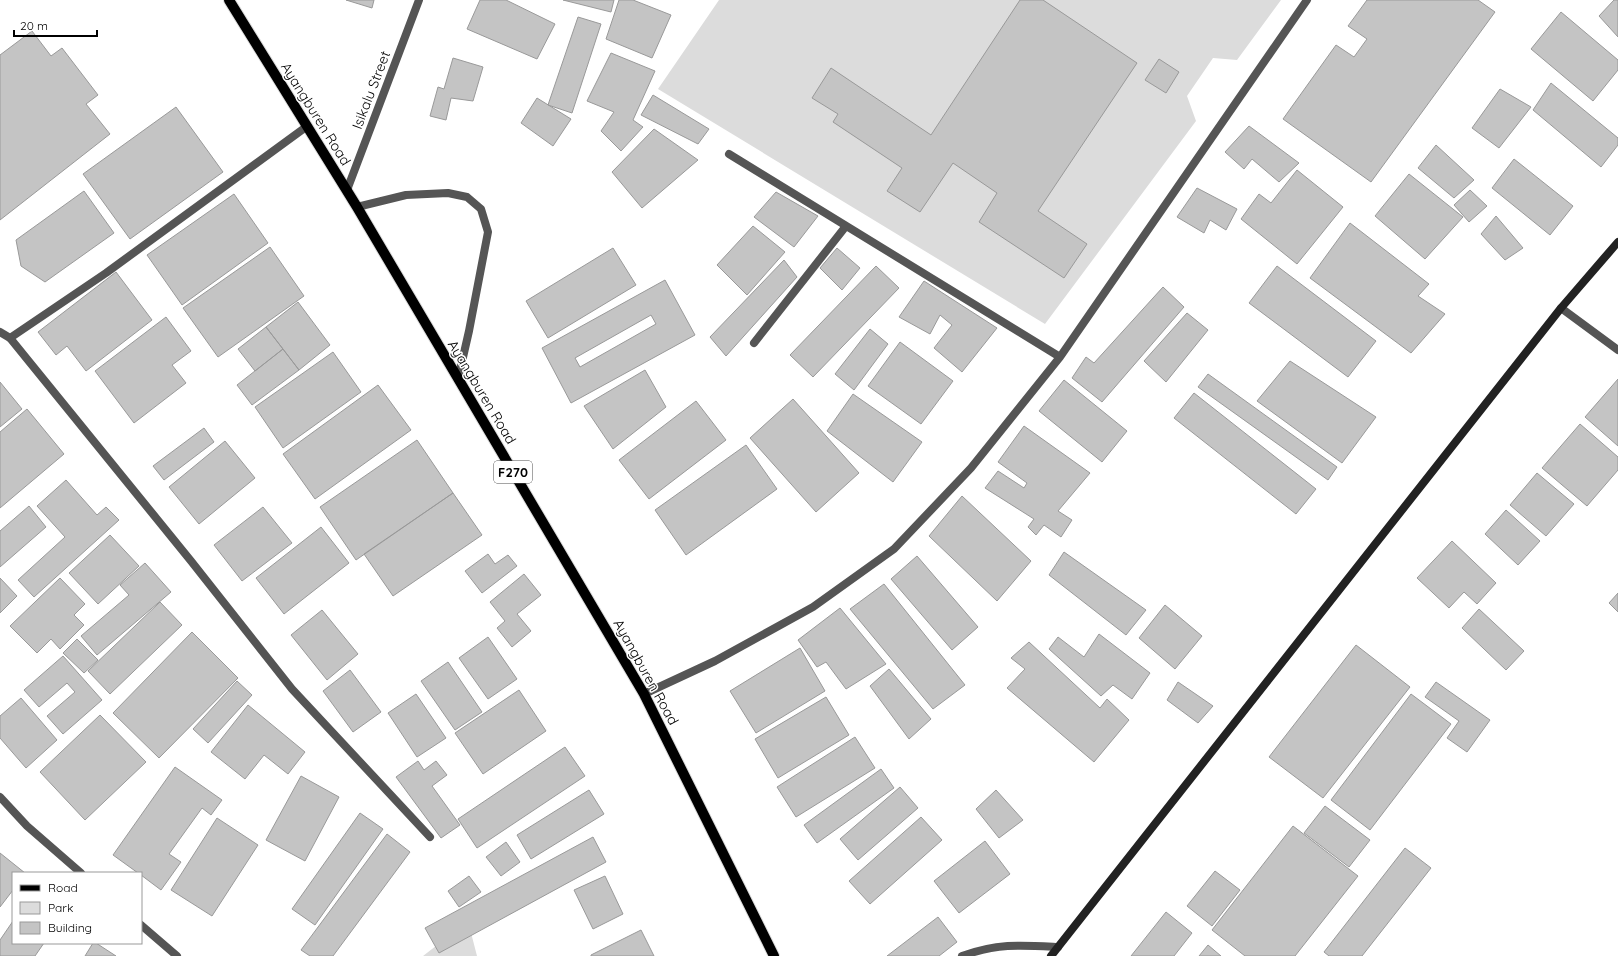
<svg xmlns="http://www.w3.org/2000/svg" width="1618" height="956" font-family="Quicksand,sans-serif">
<style>
.green{fill:#dcdcdc}
.building{fill:#c4c4c4;stroke:#999;fill-rule:evenodd}
.lines{fill:none;stroke-linecap:round;stroke-linejoin:round}
.primary-casing{stroke:#dbdbdb;stroke-width:12}
.service{stroke:#555;stroke-width:8}
.minor{stroke:#555;stroke-width:8}
.secondary{stroke:#222;stroke-width:8}
.primary{stroke:#000;stroke-width:10}
.labels{text-anchor:middle;stroke-width:3;stroke-linejoin:round;paint-order:stroke}
.shield{fill:#fff;stroke:#4c4c4c;stroke-width:1}
.shield-label{font-size:13px;font-weight:bold;fill:#000}
.street-label{font-size:14px;fill:#000;stroke:#fff}
</style>
<rect width="100%" height="100%" fill="#fff"/>
<!-- green -->
<path class="green" d="M719,0H1281L1237,60L1213,58L1187,96L1196,121L1045,324L658,89Z
M468,921L477,956H423Z"/>
<!-- building -->
<path class="building" d="M346,0H374L372,8Z
M480,0H506L555,24L537,59L467,29Z
M563,0H614L611,12Z
M619,0H633L671,15L652,58L606,39Z
M1020,0H1043L1137,63L1038,211L1087,244L1064,278L979,222L997,193L953,163L920,212L887,191L902,168L833,122L838,114L812,98L831,68L931,135Z
M1367,0H1478L1495,12L1371,182L1283,119L1336,45L1354,57L1367,39L1348,26Z
M1614,0H1618V37L1599,16Z
M1561,12L1618,60V70L1593,101L1531,49Z
M578,17L601,24L572,113L548,105Z
M32,31L51,56L62,48L98,95L86,104L110,134L0,220V55Z
M611,53L655,71L633,120L643,127L621,151L601,131L614,112L587,101Z
M453,58L483,67L473,101L451,98L446,120L430,116L438,87L444,89Z
M1159,59L1179,72L1166,93L1145,80Z
M1551,83L1618,138V145L1601,167L1533,110Z
M1500,89L1531,107L1499,148L1472,128Z
M653,95L709,129L698,144L641,115Z
M537,98L571,119L553,146L521,123Z
M176,107L223,172L130,239L83,174Z
M1249,126L1299,163L1279,182L1252,159L1244,169L1225,152Z
M654,129L698,160L642,208L612,172Z
M1436,145L1474,180L1454,198L1418,168Z
M1514,159L1573,206L1550,235L1492,188Z
M1297,170L1343,207L1297,264L1241,219L1259,194L1271,203Z
M1409,174L1463,217L1425,259L1375,216Z
M1197,188L1237,209L1226,230L1210,220L1204,233L1177,217Z
M1470,190L1487,206L1469,222L1454,205Z
M84,191L114,233L45,282L21,266L16,240Z
M776,192L818,216L794,247L754,217Z
M234,194L268,243L182,305L147,255Z
M1496,216L1523,248L1505,260L1481,234Z
M1350,223L1429,284L1418,296L1445,314L1411,353L1310,278Z
M753,226L785,252L747,295L717,265Z
M270,247L304,296L218,357L183,308Z
M613,248L636,285L548,338L526,301Z
M837,248L860,268L842,290L820,268Z
M784,260L797,277L726,356L710,337Z
M876,266L899,288L813,377L790,355Z
M1277,266L1376,341L1348,377L1249,303Z
M116,272L152,320L86,371L67,346L56,355L38,332Z
M665,280L695,335L571,403L542,348ZM651,315L656,324L580,367L575,358Z
M924,281L997,328L962,372L934,348L952,325L940,315L930,334L899,317Z
M1163,287L1184,307L1102,402L1072,378L1086,357L1094,363Z
M298,302L330,345L299,370L266,327Z
M1187,313L1208,330L1166,382L1144,361Z
M166,317L191,351L172,365L186,383L134,423L95,371Z
M266,327L283,349L255,371L238,349Z
M870,329L888,344L854,390L835,374Z
M900,342L953,381L921,424L868,386Z
M283,349L299,370L252,405L237,385Z
M333,352L361,392L283,448L255,407Z
M1290,361L1376,417L1342,463L1257,401Z
M645,370L666,407L613,449L584,406Z
M1208,374L1337,467L1328,480L1198,387Z
M1618,379V446L1585,417Z
M1064,380L1127,431L1102,462L1039,411Z
M0,382L22,409L0,427Z
M378,385L411,430L315,499L283,454Z
M1194,393L1316,489L1296,514L1174,418Z
M853,394L922,442L893,482L827,431Z
M793,399L859,473L816,512L750,438Z
M696,401L726,440L649,499L619,460Z
M27,409L64,454L0,508V432Z
M1580,424L1618,457V470L1587,506L1542,468Z
M1024,426L1090,473L1058,511L1072,520L1061,537L1044,525L1036,535L1028,527L1034,519L985,488L998,471L1024,488L1027,483L998,462Z
M204,428L214,442L164,480L153,466Z
M417,440L453,493L356,560L320,507Z
M225,441L255,478L199,524L169,487Z
M746,445L777,489L686,555L655,510Z
M1537,473L1574,504L1546,536L1510,505Z
M66,480L97,515L106,507L119,520L34,597L18,580L65,537L37,506Z
M453,493L482,535L393,596L364,554Z
M962,496L1031,561L997,601L929,536Z
M29,506L46,527L0,567V531Z
M263,507L292,543L242,581L214,545Z
M1506,510L1540,541L1518,565L1485,534Z
M321,527L349,563L284,614L256,578Z
M110,535L139,566L98,604L69,573Z
M1452,541L1496,583L1477,604L1464,592L1449,608L1417,578Z
M1064,552L1146,610L1126,635L1049,575Z
M488,554L495,564L508,555L517,566L482,593L465,571Z
M917,556L978,627L952,650L891,579Z
M145,563L171,592L97,655L81,636L129,595L120,585Z
M524,574L541,595L517,614L531,631L512,647L497,628L505,621L490,602Z
M0,578L17,596L0,613Z
M60,578L85,604L74,615L84,625L60,649L51,639L37,653L10,626Z
M884,584L965,685L933,709L850,609Z
M1618,593V612L1609,603Z
M160,602L182,625L110,694L88,671Z
M1165,605L1202,636L1175,669L1139,638Z
M840,608L886,664L846,689L826,662L817,667L798,640Z
M1479,609L1524,651L1506,670L1462,628Z
M322,610L358,654L327,680L291,635Z
M192,632L238,678L159,758L113,713Z
M1099,634L1150,673L1132,699L1113,685L1101,696L1049,649L1058,637L1084,657Z
M488,637L517,679L488,699L459,658Z
M77,639L98,660L84,673L63,653Z
M1029,642L1100,708L1107,699L1129,720L1094,762L1007,688L1025,669L1011,658Z
M1356,645L1410,687L1323,798L1269,757Z
M800,648L825,691L756,733L730,691Z
M63,656L102,700L63,734L47,716L75,692L67,683L39,707L24,690Z
M448,662L482,712L455,730L421,681Z
M889,669L931,719L909,739L870,686Z
M350,670L381,712L353,732L323,691Z
M237,681L252,695L208,743L193,729Z
M1178,682L1213,706L1198,723L1167,700Z
M1436,682L1490,720L1467,752L1447,738L1459,721L1425,697Z
M519,690L546,731L483,774L455,733Z
M416,694L446,738L417,757L388,713Z
M1411,694L1451,724L1370,830L1331,800Z
M826,697L849,735L778,778L755,739Z
M21,698L57,740L26,768L0,738V716Z
M248,705L305,752L288,774L264,755L245,779L211,752Z
M100,715L146,762L85,820L40,772Z
M855,737L875,768L796,817L777,787Z
M565,747L585,776L477,848L458,819Z
M418,761L424,770L436,761L447,775L432,786L460,825L441,838L396,777Z
M175,767L222,800L211,815L202,808L169,854L181,862L161,890L141,875V873H138L113,855Z
M881,769L894,788L817,843L804,825Z
M301,776L339,797L305,861L266,840Z
M900,787L918,808L858,860L840,839Z
M589,790L604,814L531,859L517,835Z
M996,790L1023,820L999,838L976,809Z
M1325,806L1370,840L1349,867L1304,833Z
M360,813L383,829L315,925L292,909Z
M921,817L942,840L870,904L849,881Z
M217,818L258,845L212,916L171,890Z
M1293,826L1358,876L1295,956H1245L1212,930Z
M387,834L410,852L333,956H310L301,950Z
M593,837L606,862L439,953L425,928Z
M985,841L1010,874L959,913L934,881Z
M506,842L520,862L501,876L486,857Z
M1405,848L1431,868L1362,956H1329L1324,952Z
M0,853L25,873H13V890L0,907Z
M1215,871L1240,890L1212,926L1187,906Z
M469,876L481,892L459,907L448,891Z
M605,876L623,914L593,929L574,890Z
M1166,912L1192,933L1174,956H1131Z
M938,917L957,942L939,956H887Z
M13,921V943H44L35,956H0V940Z
M641,930L654,956H591V955Z
M93,943H96L116,956H85Z
M1208,945L1221,956H1199Z"/>
<g class="lines">
<defs>
<path id="primary" d="M229,0L357,207L644,694L774,956"/>
</defs>
<!-- primary casing -->
<use href="#primary" class="primary-casing"/>
<!-- service -->
<path class="service" d="M357,207L406,195L448,193L467,197L481,209L488,232L469,331L458,379
M10,338L106,273L306,127
M962,956C998,943 1021,945 1058,947"/>
<!-- minor -->
<path class="minor" d="M729,154L1060,357
M347,190L419,0
M1561,308L1618,350
M0,332L10,338L191,561L292,689L430,837
M754,343L846,226
M644,694L715,661L813,607L894,549L971,468L1060,357L1307,0
M0,797L27,826L81,873
M141,925L177,956"/>
<!-- secondary -->
<path class="secondary" d="M1051,956L1561,308L1618,242"/>
<!-- primary -->
<use href="#primary" class="primary"/>
</g>
<g class="labels">
<!-- shield labels -->
<rect class="shield" x="494" y="461" width="38" height="22" rx="3"/>
<g class="shield-label">
<text x="513" y="477">F270</text>
</g>
<!-- street labels -->
<g class="street-label">
<text transform="translate(371 90) rotate(-69)" y="5">Isikalu Street</text>
<text transform="translate(316 114) rotate(58)" y="5">Ayangburen Road</text>
<text transform="translate(482 392) rotate(59)" y="5">Ayangburen Road</text>
<text transform="translate(646 672) rotate(61)" y="5">Ayangburen Road</text>
</g>
</g>
<!-- legend -->
<rect x="12" y="872" width="130" height="72" fill="#ffffff" stroke="#999999"/>
<rect x="20" y="885" width="20" height="6" fill="#000000" stroke="#999999"/>
<text x="48" y="892" font-size="12" fill="#000000">Road</text>
<rect x="20" y="902" width="20" height="12" fill="#dcdcdc" stroke="#999999"/>
<text x="48" y="912" font-size="12" fill="#000000">Park</text>
<rect x="20" y="922" width="20" height="12" fill="#c4c4c4" stroke="#999999"/>
<text x="48" y="932" font-size="12" fill="#000000">Building</text>
<!-- scale -->
<path d="M14 30v6h83v-6" fill="none" stroke="#000000" stroke-width="2"/>
<text x="20" y="30" font-size="12" fill="#000000" stroke="#ffffff" stroke-width="3" paint-order="stroke">20 m</text>
</svg>
